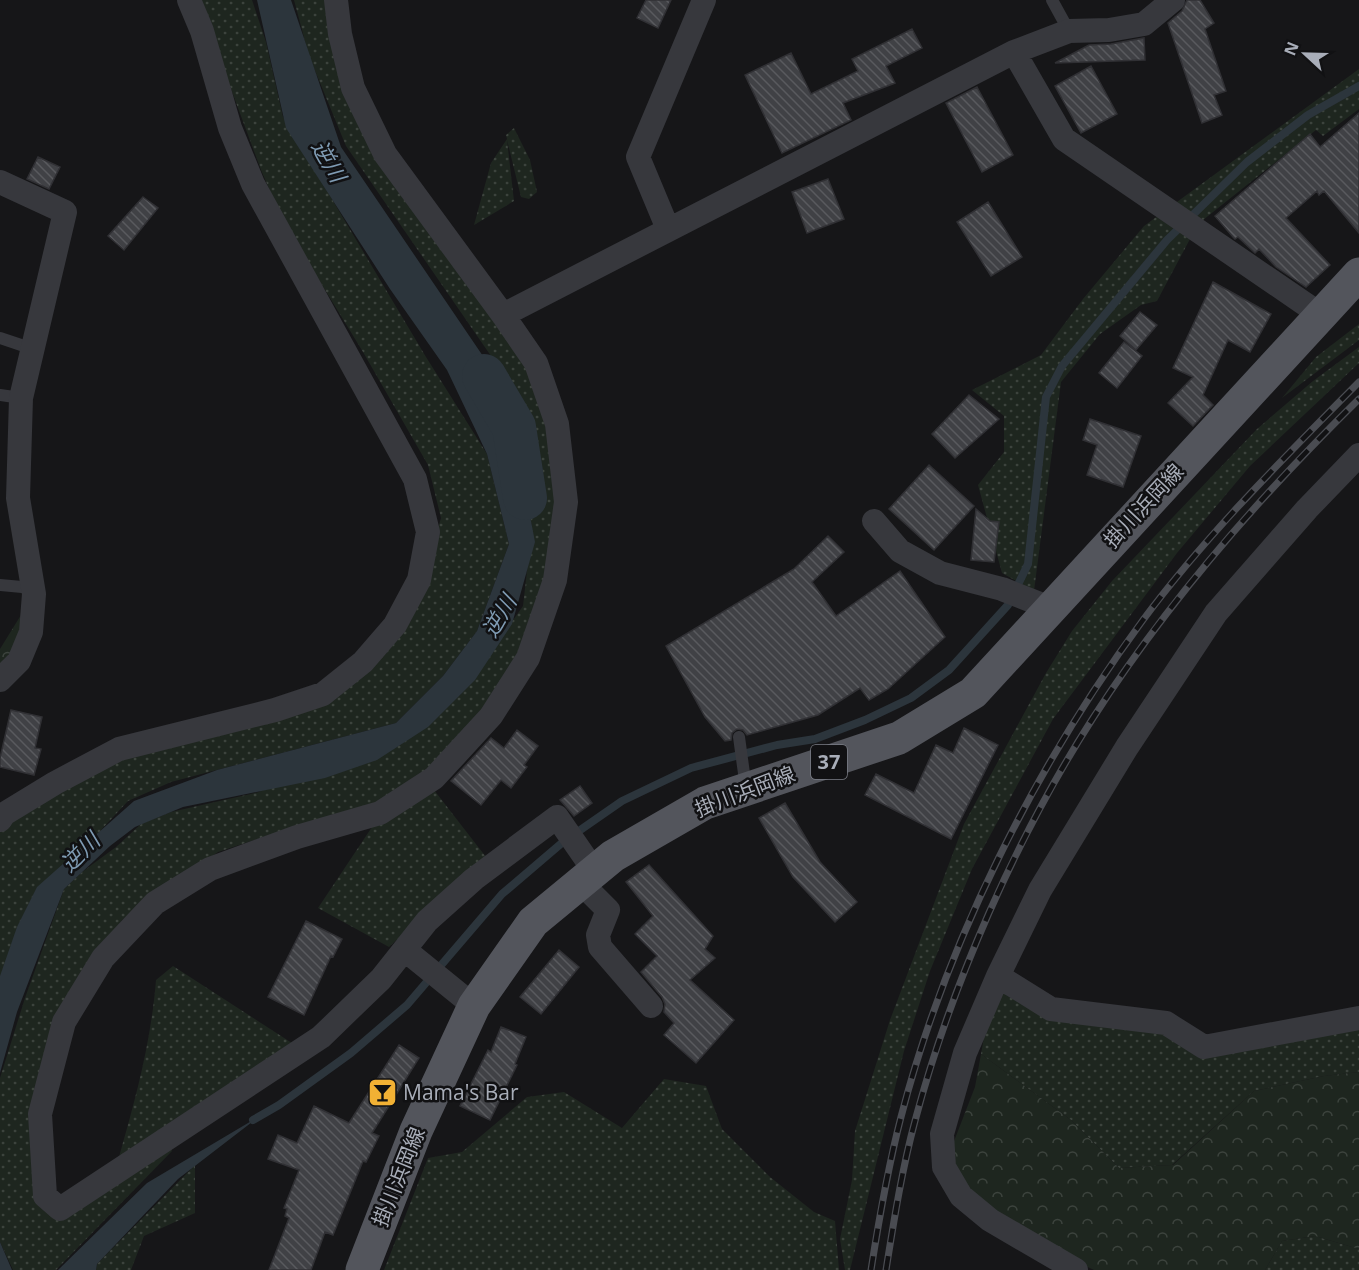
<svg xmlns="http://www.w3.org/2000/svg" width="1359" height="1270" font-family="'Open Sans','Noto Sans JP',sans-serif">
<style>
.grass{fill:url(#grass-dots)}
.forest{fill:url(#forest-crowns)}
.water{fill:#2c353c}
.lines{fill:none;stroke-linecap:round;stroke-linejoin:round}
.stream{stroke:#2c353c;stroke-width:8}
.river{stroke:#2c353c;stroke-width:44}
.building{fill:url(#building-back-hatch);stroke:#303034;stroke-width:1.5}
.service{stroke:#37383d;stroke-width:12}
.minor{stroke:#37383d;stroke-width:24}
.primary{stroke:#53555c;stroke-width:33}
.rail-casing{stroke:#4a4c52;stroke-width:7}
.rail{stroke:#111113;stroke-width:4.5;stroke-dasharray:14;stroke-linecap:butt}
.labels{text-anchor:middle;stroke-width:5;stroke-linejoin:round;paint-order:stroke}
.shield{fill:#111113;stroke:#7b7e86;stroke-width:1.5}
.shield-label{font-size:20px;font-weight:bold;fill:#a8adb8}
.street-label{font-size:21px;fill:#a8adb8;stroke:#111113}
.poi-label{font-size:21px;fill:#a8adb8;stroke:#111113;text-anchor:start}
.water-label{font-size:22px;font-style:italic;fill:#7f9bb3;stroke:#111113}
</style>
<defs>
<pattern id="grass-dots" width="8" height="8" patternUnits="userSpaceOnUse" patternTransform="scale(1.5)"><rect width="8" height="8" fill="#1e261f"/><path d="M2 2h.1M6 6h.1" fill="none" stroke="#3c433d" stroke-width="1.8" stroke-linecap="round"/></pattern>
<pattern id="forest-crowns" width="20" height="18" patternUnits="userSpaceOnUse" patternTransform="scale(1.5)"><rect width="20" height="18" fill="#1e261f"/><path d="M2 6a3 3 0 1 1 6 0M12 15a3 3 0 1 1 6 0" fill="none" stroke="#3c433d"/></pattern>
<pattern id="building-back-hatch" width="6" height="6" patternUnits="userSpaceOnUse" patternTransform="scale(1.5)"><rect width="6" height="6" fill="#404145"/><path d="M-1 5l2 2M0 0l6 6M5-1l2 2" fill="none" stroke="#595a5e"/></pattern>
</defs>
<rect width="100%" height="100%" fill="#161618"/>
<!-- grass -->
<path class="grass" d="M198,0H252L266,42L283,117L426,357L487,454L509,544L477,631L443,676L396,723L171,782L128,801L101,830L0,981V824L126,755L340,695L411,621L441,518L428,465L363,352L283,221L261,170Z
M294,0H329L345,85L522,361L545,404L557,485L552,554L509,682L431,774L377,808L285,830L218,852L122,920L56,1021L32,1110L62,1217L167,1138L172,1151L56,1270H13L0,1242V1078L25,998L64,889L82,872L116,847L141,824L171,812L259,792L460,695L523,606L532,527L500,369L346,146L309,56Z
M1359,69V109L1323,136L1316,130L1198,224L1157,301L1141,305L1100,334L1061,382L1034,591L1002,573L978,485L1004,452V416L972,390L1041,355L1083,299L1144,226Z
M514,128L530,160L537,192L529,199L521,197L507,140L514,201L474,225L491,163L507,139L506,135Z
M1359,324V340L1282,398L1316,357Z
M1359,347V363L1250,466L1177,553L1053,719L972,869L930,971L904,1051L850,1270H845L840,1239L852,1180L855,1131L890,1020L964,824L1046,673L1072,631L1112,581L1257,429L1313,381Z
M434,790L486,857L389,947L318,908L372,827Z
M173,966L295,1045L119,1157C136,1097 151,1042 156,980Z
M993,987L1166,1023L1204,1047L1359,1026V1072L1324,1076L1254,1091L1172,1165L1119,1168L1071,1120L981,1054Z
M664,1079L706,1086L722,1129L770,1177L814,1212L835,1221L839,1270H384L428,1158L462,1152L527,1097L564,1092L622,1128Z
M195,1165V1213L144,1236L131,1270H96L97,1264Z
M1315,1236L1359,1249V1270H1265L1282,1241Z"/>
<!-- forest -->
<path class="forest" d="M21,615L26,622L13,655L0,667V649Z
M981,1054L1071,1120L1119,1168L1173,1165L1254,1091L1324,1076L1359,1072V1249L1315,1236L1282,1241L1265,1270H1094L990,1220L944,1167L975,1087Z"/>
<!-- water -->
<path class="water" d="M257,0H291L341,147L506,390L535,542L512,624L475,680L428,727L377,760L325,778L183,807L135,827L110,846L64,889L17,1012L0,1073V976L17,927L37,887L134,801L217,770L396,723L443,676L477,631L509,544L487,454L447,370L390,289L286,128Z
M260,1116L178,1179L97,1264L96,1270H58L147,1183Z
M0,1242L12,1270H0Z"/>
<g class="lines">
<!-- stream -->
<path class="stream" d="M253,1120L279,1105L351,1053L407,1005L502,894L563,842L622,801L691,768L777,745L815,739L865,720L911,698L949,670L1008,605L1028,564L1046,397L1062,366L1167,240L1247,162L1308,115L1359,86"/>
<!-- river -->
<path class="river" d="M484,376L514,427L525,498"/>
</g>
<!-- building -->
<path class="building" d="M646,0H671L658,28L637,18Z
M1187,0H1200L1214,23L1205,29L1226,91L1214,95L1222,115L1202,123L1168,23L1182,11Z
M912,29L922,48L886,66L895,83L843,103L851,120L782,153L745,75L791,53L811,94L858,71L852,59Z
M1144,38L1145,60L1055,63L1089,45L1111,44Z
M1091,66L1117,114L1081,133L1055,86Z
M977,87L1013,155L982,172L946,103Z
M1359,113V233L1324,191L1319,195L1317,191L1286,218L1330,265L1306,287L1276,267L1259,249L1255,253L1238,237L1235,239L1233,237L1215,216L1310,134L1320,147Z
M38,157L60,167L49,189L27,179Z
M828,179L844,219L807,233L792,192Z
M143,197L158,208L124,250L108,236Z
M988,202L1022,257L991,276L957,222Z
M1213,282L1271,314L1250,352L1228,340L1203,395L1213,405L1193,426L1168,403L1193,377L1173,368Z
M1140,312L1157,325L1136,350L1120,336Z
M1124,342L1142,356L1117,388L1099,373Z
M969,395L999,419L955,458L932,434Z
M1090,419L1141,436L1123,487L1087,475L1097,445L1083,440Z
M929,465L974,506L934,550L889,509Z
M976,509L990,521L999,522L994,562L971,560Z
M828,536L844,552L812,582L836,616L900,571L945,637L888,689L869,700L860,688L818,715L747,735L743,730L737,729L732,733L731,740L725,741L705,717L666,646L794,569Z
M11,710L42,717L35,748L41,749L34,775L0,767V758Z
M964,728L998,745L951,839L865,795L876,774L914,793L936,745L953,753Z
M517,730L538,746L524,765L527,767L511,788L501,780L481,805L451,781L491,738L504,748Z
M580,786L592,803L574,816L560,800Z
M785,803L820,862L857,902L835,922L793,877L759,818Z
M649,865L713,936L705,949L715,958L690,980L734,1020L696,1063L664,1035L674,1023L664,1012L665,1004L662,997L641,972L657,956L635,934L653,916L626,882Z
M306,921L342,939L333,957L331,956L304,1015L268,997Z
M559,950L579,967L541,1014L520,997Z
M501,1027L526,1037L515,1064L517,1065L490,1120L460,1106L488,1050L491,1052Z
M399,1045L419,1058L372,1133L379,1136L366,1162L363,1161L333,1235L325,1232L311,1270H269L289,1218L285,1216L287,1209L284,1208L299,1170L268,1159L278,1135L297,1143L314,1106L349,1123Z"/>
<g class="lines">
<!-- service -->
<path class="service" d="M1052,0L1069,31
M0,338L33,349
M0,395L21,398
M0,585L33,588
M739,737L746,788"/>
<!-- minor -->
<path class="minor" d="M336,0L340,34L353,88L385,154L503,315L536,363L557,424L566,502L555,580L528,658L491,716L434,778L380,813L297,837L210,869L155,903L103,958L64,1022L40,1114L45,1196L60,1209L321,1037L381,979L427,921L474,879L557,817L595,872
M1014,52L1064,139L1321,315
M0,182L65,212L21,398L18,498L34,594L31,632L19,661L0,680
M668,229L638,157L704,0
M503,315L1014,52L1069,31L1109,30L1144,24L1173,0
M874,521L900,551L940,573L1002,589L1050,608
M0,820L4,814L55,783L119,749L275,710L323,694L363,662L395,625L419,580L428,532L415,479L253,184L230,128L202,31L189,0
M581,883L608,910L598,935L600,947L651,1006
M405,950L474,1006
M998,976L1051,1009L1166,1023L1204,1047L1359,1018
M1076,1270L990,1220L961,1196L944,1167L942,1134L965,1053L998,976L1040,890L1127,747L1216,613L1307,509L1359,455"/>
<!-- primary -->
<path class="primary" d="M362,1270L416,1131L474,1006L533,922L613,856L705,803L899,738L973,693L1359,274"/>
<defs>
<path id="rail" d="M871,1270C879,1219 888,1167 901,1117C946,943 1036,765 1143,620C1207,534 1284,458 1359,382
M886,1270C894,1220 902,1169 915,1121C951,985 1017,836 1093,718C1168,601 1260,496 1359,399"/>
</defs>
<!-- rail casing -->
<use href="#rail" class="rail-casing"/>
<!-- rail -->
<use href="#rail" class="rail"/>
</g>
<!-- icons -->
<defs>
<symbol id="bar-square" viewBox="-11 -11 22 22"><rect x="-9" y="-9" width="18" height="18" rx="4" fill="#f2b134" stroke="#111113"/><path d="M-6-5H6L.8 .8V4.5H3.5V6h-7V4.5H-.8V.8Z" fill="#111"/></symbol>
</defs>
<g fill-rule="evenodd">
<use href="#bar-square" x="366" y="1076" width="33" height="33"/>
</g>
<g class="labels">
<!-- shield labels -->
<rect class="shield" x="811" y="745" width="36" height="34" rx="4.5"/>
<g class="shield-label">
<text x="829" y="769">37</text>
</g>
<!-- street labels -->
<g class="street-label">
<text transform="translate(1144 506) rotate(-47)" y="7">掛川浜岡線</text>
<text transform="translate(745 792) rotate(-21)" y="7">掛川浜岡線</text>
<text transform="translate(399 1177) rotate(-68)" y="7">掛川浜岡線</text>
</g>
<!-- poi labels -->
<g class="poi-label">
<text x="403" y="1100">Mama's Bar</text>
</g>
<!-- water labels -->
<g class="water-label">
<text transform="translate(329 161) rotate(60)" y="8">逆川</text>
<text transform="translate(499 616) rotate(-59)" y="8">逆川</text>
<text transform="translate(80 852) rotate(-45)" y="8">逆川</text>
</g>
</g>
<!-- north arrow -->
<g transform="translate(1305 54) rotate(292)" stroke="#111113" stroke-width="4.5" paint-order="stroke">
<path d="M0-4.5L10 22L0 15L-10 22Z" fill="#a8adb8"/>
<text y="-9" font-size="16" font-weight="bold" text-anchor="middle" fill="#a8adb8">N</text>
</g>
</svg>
